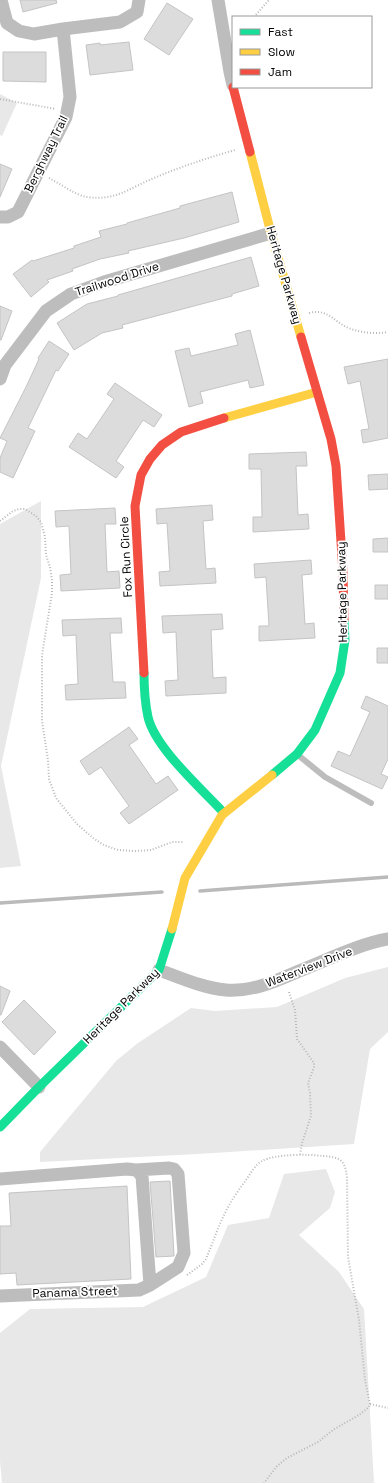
<svg xmlns="http://www.w3.org/2000/svg" width="388" height="1483" font-family="'Space Grotesk',sans-serif">
<style>
.green{fill:#e8e8e8}
.lines{fill:none;stroke-linecap:round;stroke-linejoin:round}
.stream{stroke:#bababa;stroke-width:3.5}
.building{fill:#dcdcdc;stroke:#c4c4c4}
.path{stroke:#b8b8b8;stroke-width:2;stroke-dasharray:1 2;stroke-linecap:butt}
.lane{stroke:#bdbdbd;stroke-width:6}
.street{stroke:#bdbdbd;stroke-width:13}
.fast{stroke:#16e098;stroke-width:9}
.slow{stroke:#ffcf43;stroke-width:9}
.jam{stroke:#f24e42;stroke-width:9}
.labels{text-anchor:middle;stroke-width:3.5;stroke-linejoin:round;paint-order:stroke}
.street-label{font-size:12px;fill:#000;stroke:#fff}
</style>
<rect width="100%" height="100%" fill="#fff"/>
<!-- green -->
<path class="green" d="M0,94L17,103L2,136L0,135Z
M41,501V578L1,766L21,866L0,868V524Z
M388,967V1032L370,1049L354,1144L198,1154L40,1162V1152L116,1061L138,1043L191,1008L215,1011L277,1007L345,978Z
M326,1169L335,1192L330,1208L299,1235L339,1272L364,1309L374,1483H2L0,1461V1333L30,1309L143,1307L206,1277L228,1225L269,1218L284,1174Z"/>
<g class="lines">
<!-- stream -->
<path class="stream" d="M200,891L388,877
M0,903L162,892"/>
</g>
<!-- building -->
<path class="building" d="M20,0H56L57,3L23,12Z
M167,3L193,19L169,55L144,39Z
M129,42L133,70L90,75L86,45L100,43V45Z
M3,52H46V82L3,81Z
M0,164L12,169L0,197Z
M232,192L239,222L184,238L128,251L129,253L100,259L72,269L73,271L47,280L49,282L31,297L13,274L32,260L33,261L74,248V246L101,237L99,231L127,224V223L180,208V206Z
M251,257L259,286L232,294V296L122,325L123,328L102,333L74,350L57,323L87,304L118,296V295Z
M0,306L12,311L1,340H0Z
M250,330L264,385L250,388L248,380L200,392L203,403L189,407L175,351L189,348L191,356L238,345L235,334Z
M49,341L69,354L58,371L56,370L28,428L35,431L13,478L0,472V458L7,441L0,438L26,387L39,359L38,358Z
M388,359V438L363,443L361,430L369,429L360,381L348,384L344,367Z
M115,383L162,415L154,427L143,420L116,461L124,467L116,478L69,447L78,433L87,439L114,399L107,394Z
M306,452L307,466H296L298,515L308,514L309,529L253,532V517H262L261,469H249V454Z
M388,474V489L369,490L368,475Z
M212,505L213,520L203,521L206,569L215,568L216,583L160,586L159,572L170,571L167,523L157,524L156,509Z
M115,508L116,524H105L107,572L119,571L120,588L61,591L60,575L71,574L69,526L56,527L55,511Z
M388,538V552H373V539Z
M311,560L312,574L302,575L305,624L314,623L315,638L259,641V626H269L266,577L255,578L254,564Z
M375,585H388V599H375Z
M222,614L223,629L211,630L213,678L226,677V693L166,696L165,681L178,680L176,632L163,633L162,616Z
M121,618L122,633H110L113,682H125L126,698L66,700L65,685L78,684L76,635L63,636L62,620Z
M377,648H388V663H377Z
M366,696L388,706V759L381,774L388,777L382,789L331,766L338,751L350,756L370,712L361,708Z
M129,727L138,739L129,745L156,784L168,776L178,790L129,824L120,813L129,806L101,767L89,775L80,761Z
M0,986L10,991L1,1015H0Z
M24,1000L56,1032L34,1055L2,1022Z
M170,1181L174,1256L156,1257L150,1182Z
M127,1186L131,1279L17,1285L16,1273L0,1274V1226H11L9,1193Z"/>
<g class="lines">
<!-- path -->
<path class="path" d="M254,17L269,0
M0,99L56,109
M49,178C61,184 75,195 87,197C117,201 129,188 154,178C180,167 207,158 235,150
M309,313C329,308 334,323 351,329C363,333 375,334 388,332
M0,521L13,511L19,509H25L36,516L41,522L45,537L46,555L50,567L52,580V593L42,655V721L48,760L49,779L56,798L77,824L93,838L104,845L118,850L135,851L151,850L172,842H183
M289,992L295,1010L297,1039L314,1063V1067L308,1083L310,1093L311,1116L302,1143L300,1155
M187,1275L202,1264L206,1259C214,1240 220,1220 231,1202C235,1195 241,1187 246,1180C251,1173 255,1165 262,1161C274,1154 309,1154 323,1156C340,1157 345,1160 347,1177L348,1257L359,1320L365,1380L370,1404L369,1407L359,1415L333,1430L318,1442L287,1458L277,1466L264,1483
M370,1404L388,1408"/>
<!-- lane -->
<path class="lane" d="M298,755L325,777L371,803"/>
<!-- street -->
<path class="street" d="M1,0L7,23L19,31L34,34L63,29L120,22L137,12L139,0
M218,0L230,72L233,85
M0,217H8L18,212L66,117L70,97L63,29
M0,379L5,365L46,311L71,294L104,282L271,233
M159,970C181,978 203,988 226,990C252,992 276,981 299,971C327,960 359,944 388,939
M0,1047L39,1087
M136,1170L169,1168L174,1169L178,1174L184,1253L178,1267L150,1285
M0,1179L127,1169L136,1170L142,1176L150,1285L139,1290L0,1296"/>
<!-- fast -->
<path class="fast" d="M144,673C144,687 145,703 148,717C155,748 202,789 224,813
M272,775L297,754L315,730L340,673L345,640L344,620
M0,1127L39,1087L159,970L172,929"/>
<!-- slow -->
<path class="slow" d="M250,152L271,233L301,337
M224,418L317,392
M172,929L185,878L222,815L272,775"/>
<!-- jam -->
<path class="jam" d="M233,87L250,152
M301,337L331,439L336,466L343,572L344,620
M144,673L135,506L141,475L150,459L162,445L181,432L224,418"/>
</g>
<g class="labels">
<!-- street labels -->
<g class="street-label">
<text transform="translate(46 154) rotate(-64)" y="4">Berghway Trail</text>
<text transform="translate(284 275) rotate(74)" y="4">Heritage Parkway</text>
<text transform="translate(117 279) rotate(-18)" y="4">Trailwood Drive</text>
<text transform="translate(126 557) rotate(-93)" y="4">Fox Run Circle</text>
<text transform="translate(342 592) rotate(-91)" y="4">Heritage Parkway</text>
<text transform="translate(309 967) rotate(-21)" y="4">Waterview Drive</text>
<text transform="translate(121 1006) rotate(-45)" y="4">Heritage Parkway</text>
<text transform="translate(75 1292) rotate(-2)" y="4">Panama Street</text>
</g>
</g>
<!-- legend -->
<rect x="232" y="16" width="140" height="72" fill="#ffffff" stroke="#999999"/>
<rect x="240" y="29" width="20" height="6" fill="#16e098" stroke="#999999"/>
<text x="268" y="36" font-size="12" fill="#000000">Fast</text>
<rect x="240" y="49" width="20" height="6" fill="#ffcf43" stroke="#999999"/>
<text x="268" y="56" font-size="12" fill="#000000">Slow</text>
<rect x="240" y="69" width="20" height="6" fill="#f24e42" stroke="#999999"/>
<text x="268" y="76" font-size="12" fill="#000000">Jam</text>
</svg>
